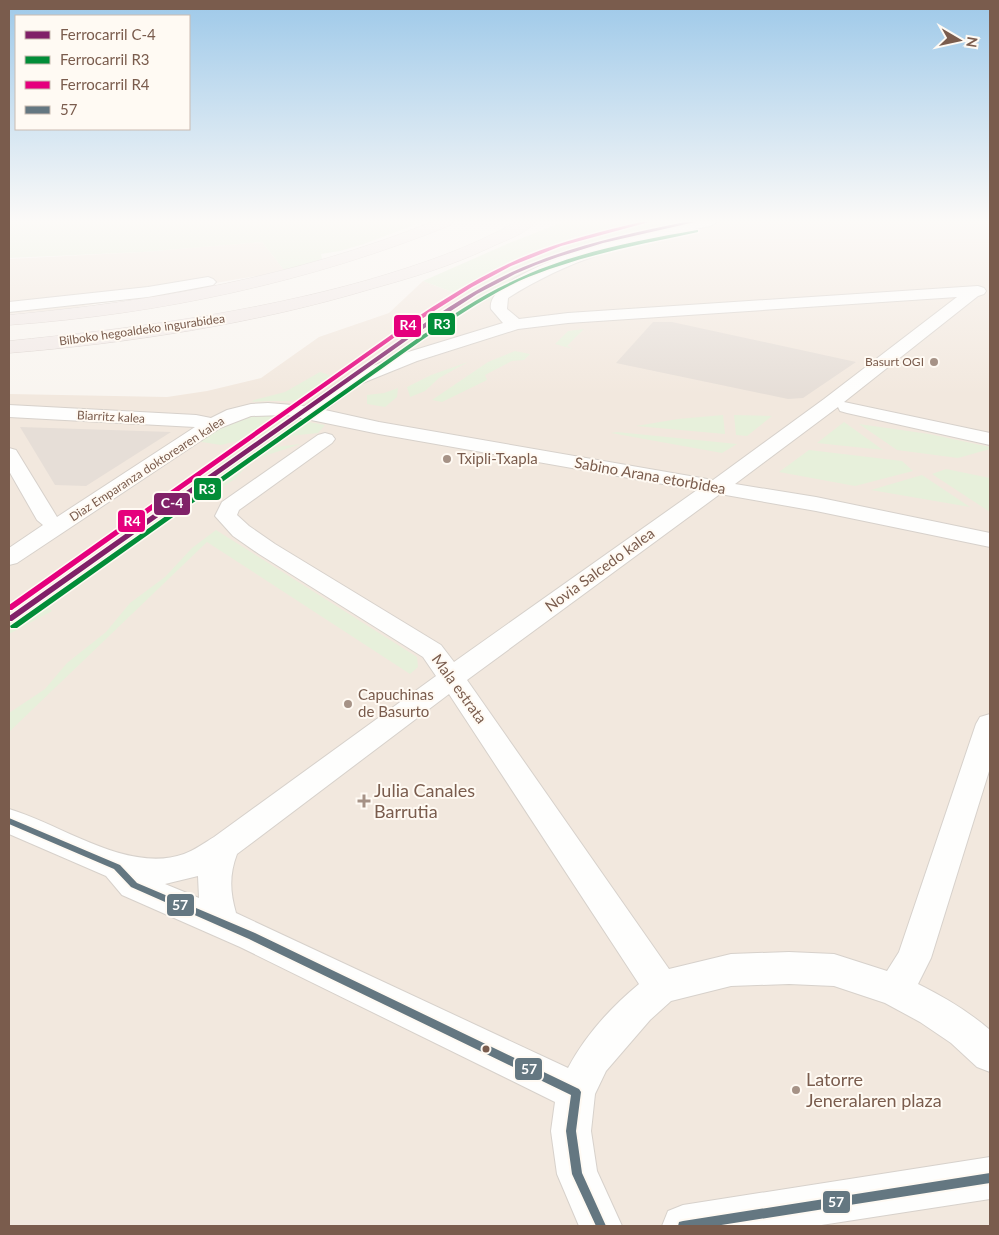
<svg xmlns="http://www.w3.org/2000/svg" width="999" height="1235" font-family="Lato,sans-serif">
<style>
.residential{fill:#f2e8de}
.green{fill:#e7f0db}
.building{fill:#e6ded7}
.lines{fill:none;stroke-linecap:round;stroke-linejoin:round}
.street-casing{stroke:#d7d1cb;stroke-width:2}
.highway-casing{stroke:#dad1cc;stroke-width:1}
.street{fill:#fefefd;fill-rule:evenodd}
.highway{fill:#f2eae7;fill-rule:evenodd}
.bus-1-casing{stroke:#fffaf3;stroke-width:4}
.bus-1{fill:#647781;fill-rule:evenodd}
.rail-1-casing{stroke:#fffaf3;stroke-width:3}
.rail-2-casing{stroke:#fffaf3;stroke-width:3}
.rail-3-casing{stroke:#fffaf3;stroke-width:3}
.rail-1{fill:#802168;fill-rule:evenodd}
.rail-2{fill:#028d38;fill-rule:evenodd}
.rail-3{fill:#e5007d;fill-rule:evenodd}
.poi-dot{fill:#a69286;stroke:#fffaf3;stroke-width:2}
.bus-dot{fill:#7a5c4d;stroke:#fffaf3;stroke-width:2}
.labels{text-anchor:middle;stroke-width:4;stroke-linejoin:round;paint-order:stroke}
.far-street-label{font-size:12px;fill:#7a5c4d;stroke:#fffaf3}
.far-poi-label{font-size:12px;fill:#7a5c4d;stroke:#fffaf3;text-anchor:end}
.poi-label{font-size:15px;fill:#7a5c4d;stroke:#fffaf3;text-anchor:start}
.street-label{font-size:15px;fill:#7a5c4d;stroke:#fffaf3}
.near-poi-label{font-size:18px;fill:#7a5c4d;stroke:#fffaf3;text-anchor:start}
.line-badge{stroke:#fffaf3;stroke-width:2}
.badge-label{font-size:14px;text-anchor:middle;font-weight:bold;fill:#fff}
</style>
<rect width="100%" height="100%" fill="#f9f5f0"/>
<!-- residential -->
<path class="residential" d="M701,222H990V1226H9V394L167,397L207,391L261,378L319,337L389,313L423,281L460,295L499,290L567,256Z
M262,242L285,271L66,309L9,314V259L143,252Z"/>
<!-- green -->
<path class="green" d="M9,222H422L364,244L340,251L321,254L322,259L285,271L262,242L143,252L9,258Z
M563,222H701L567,256L499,290L491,301L460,295L423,281L507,244Z
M584,329L567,346L573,349L555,344L568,331Z
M515,351L530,354L524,360L512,361L485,375L487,380L442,402L432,400L488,362Z
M468,362L439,378L425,391L410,397L407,387L431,375Z
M320,372L329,375V382C295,409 290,398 252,402L254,400L285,392Z
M398,388L397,397L385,407L367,404V395L384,393Z
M723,415L725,434L636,426L678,419Z
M734,415L772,416L747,436L736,435Z
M243,416H276L325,425L318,433L270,438H249L221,445L196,441L225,422Z
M844,422L883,450L817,443Z
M859,424L929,434L990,447V449L958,458L897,450Z
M617,432L737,444L722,453L611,433Z
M301,444L252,460L235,479L195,504L191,497L220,468L221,457L275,447Z
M809,450L902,461L913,471L855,486L779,472Z
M946,469L990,478V512L932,474Z
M922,475L970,507L871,490Z
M177,503L184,508L118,553H108L128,536Z
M216,530L417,657L418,667L410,674L207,542L9,732V713L45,689L67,663L106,632L130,603L165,577L192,548Z
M40,600L52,611L9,634V622Z"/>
<!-- building -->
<path class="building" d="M653,322H672L856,362L803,398L788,399L616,363Z
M20,427L171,432L86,486L55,485Z"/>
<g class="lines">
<defs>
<path id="street" d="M686,222H717L710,226C638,240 570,258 508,298L507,309L519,319L568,313L978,286L984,288L986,291L984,294L978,296L844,402L990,433V445L847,413L840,411L838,407L735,484L816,497L990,533V547L816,511L720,494L467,680L669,969L731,954L789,952L834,954L887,971L899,952L976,724L980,717L990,714V768L931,958L918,984C944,997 968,1011 990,1030V1072L977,1067L951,1043L920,1022L885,1003L834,986L789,984L731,986L671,1001L650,1020L606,1071L595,1094L591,1131L597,1171L622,1226H579L557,1174L551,1131L555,1102L240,947L122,895L106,876L9,834V809C61,824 128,874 184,854C195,850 204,843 214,837L436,676L423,657L259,554L233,536L215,516L222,502L318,435L325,433L332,435L335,439L332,443L239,510L237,515L249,526L275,544L441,645L454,662L697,490L379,434L287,415L251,416L220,428L17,563L9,565V548L43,525L37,520L9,471V448L16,450L57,517L195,427L9,417V405L196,415L211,418L227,410L251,404L268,403L305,406L348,376L405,353L503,323L491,309C483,269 655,228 686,222ZM957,297L824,399L713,480L379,422L325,410L360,384L417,361L518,329L568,323ZM449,694L639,984C611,1007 585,1036 568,1068L236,913C230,892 229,875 237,854ZM198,876L199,898L165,884Z
M208,277L213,279L216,282L213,285L148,297L9,312V302L148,287Z
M990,1157V1199L815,1226H662L668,1211L683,1205Z"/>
<path id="highway" d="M432,222H453L451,225C310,282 161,314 9,325V315C158,301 293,277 432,222Z
M516,222H535C528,233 501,242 489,248C451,266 411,278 371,289C254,324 130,343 9,353V341C130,329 251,313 368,280C419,265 470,248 516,222Z"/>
</defs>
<!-- street casing -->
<use href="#street" class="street-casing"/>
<!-- highway casing -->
<use href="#highway" class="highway-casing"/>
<!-- street -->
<use href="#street" class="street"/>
<!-- highway -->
<use href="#highway" class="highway"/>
<defs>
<path id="bus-1" d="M9,818L120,865L137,883L255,933L579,1089L581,1092L576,1131L582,1173L606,1226H596L572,1174L566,1131L571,1095L249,939L131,887L114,869L9,824Z
M990,1173V1183L715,1226H678L679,1222L683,1221Z"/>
</defs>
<!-- bus-1 casing -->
<use href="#bus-1" class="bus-1-casing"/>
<!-- bus-1 -->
<use href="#bus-1" class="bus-1"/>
<defs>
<path id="rail-1" d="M685,222H695L603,243L558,257L536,265L515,274L477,294L417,333L12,621H9V616L413,331C445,309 477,288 512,272C567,247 626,234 685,222Z"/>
<path id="rail-2" d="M697,230H698V232C637,245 577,256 519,281C485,297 453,319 422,340L17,628H11L10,626L418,338C449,317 480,296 513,281C571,253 635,241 697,230Z"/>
<path id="rail-3" d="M641,222H649L561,246L511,266L472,287L412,325L12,610H9V605L408,323C440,302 472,281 506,265C549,244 595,233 641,222Z"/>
</defs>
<!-- rail-1 casing -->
<use href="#rail-1" class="rail-1-casing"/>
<!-- rail-2 casing -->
<use href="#rail-2" class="rail-2-casing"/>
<!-- rail-3 casing -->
<use href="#rail-3" class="rail-3-casing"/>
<!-- rail-1 -->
<use href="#rail-1" class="rail-1"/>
<!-- rail-2 -->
<use href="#rail-2" class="rail-2"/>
<!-- rail-3 -->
<use href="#rail-3" class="rail-3"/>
</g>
<!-- sky -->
<linearGradient id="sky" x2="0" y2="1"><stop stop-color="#9ec9e9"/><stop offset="0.56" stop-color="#fcfaf8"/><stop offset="1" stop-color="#fcfaf8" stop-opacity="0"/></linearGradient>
<rect width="999" height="395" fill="url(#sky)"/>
<!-- markers -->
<g class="poi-dot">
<circle cx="934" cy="362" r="5"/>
<circle cx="447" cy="459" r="5"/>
<circle cx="348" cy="704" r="5"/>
<path d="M361.5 793.5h5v5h5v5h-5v5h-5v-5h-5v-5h5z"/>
<circle cx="796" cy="1090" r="5"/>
</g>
<circle class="bus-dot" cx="486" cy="1049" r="4.5"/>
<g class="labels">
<!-- far-street labels -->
<g class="far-street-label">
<text transform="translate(142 330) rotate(-8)" y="4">Bilboko hegoaldeko ingurabidea</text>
<text transform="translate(111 417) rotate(3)" y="4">Biarritz kalea</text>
<text transform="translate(147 469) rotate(-33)" y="4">Diaz Emparanza doktorearen kalea</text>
</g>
<!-- far-poi labels -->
<g class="far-poi-label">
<text x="924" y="366">Basurt OGI</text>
</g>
<!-- poi labels -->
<g class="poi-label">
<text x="457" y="464">Txipli-Txapla</text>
<text x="358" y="700">Capuchinas<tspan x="358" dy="17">de Basurto</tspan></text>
</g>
<!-- street labels -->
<g class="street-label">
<text transform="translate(650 476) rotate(10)" y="5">Sabino Arana etorbidea</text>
<text transform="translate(600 570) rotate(-36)" y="5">Novia Salcedo kalea</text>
<text transform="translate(459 689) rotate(54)" y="5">Mala estrata</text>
</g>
<!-- near-poi labels -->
<g class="near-poi-label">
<text x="374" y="797">Julia Canales<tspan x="374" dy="21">Barrutia</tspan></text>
<text x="806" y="1086">Latorre<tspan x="806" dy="21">Jeneralaren plaza</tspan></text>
</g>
</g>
<g class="line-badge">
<rect x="427" y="312" width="29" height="24" rx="5" fill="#028d38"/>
<rect x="393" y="314" width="29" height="24" rx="5" fill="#e5007d"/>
<rect x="193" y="477" width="29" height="24" rx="5" fill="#028d38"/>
<rect x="153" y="492" width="38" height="24" rx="5" fill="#802168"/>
<rect x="117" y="509" width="29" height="24" rx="5" fill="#e5007d"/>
<rect x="166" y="893" width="29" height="24" rx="5" fill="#647781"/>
<rect x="514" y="1057" width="29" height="24" rx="5" fill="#647781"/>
<rect x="822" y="1190" width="29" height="24" rx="5" fill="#647781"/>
</g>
<g class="badge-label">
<text x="442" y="329">R3</text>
<text x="408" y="330">R4</text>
<text x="207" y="494">R3</text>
<text x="172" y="508">C-4</text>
<text x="132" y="526">R4</text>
<text x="180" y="910">57</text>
<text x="529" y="1074">57</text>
<text x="836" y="1207">57</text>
</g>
<!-- border -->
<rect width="999" height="1235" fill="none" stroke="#7a5c4d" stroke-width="20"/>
<!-- legend -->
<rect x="15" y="15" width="175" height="115" fill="#fffaf3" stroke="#cabbb1"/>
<rect x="25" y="31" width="25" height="8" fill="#802168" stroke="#cabbb1"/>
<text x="60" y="40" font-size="15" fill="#7a5c4d">Ferrocarril C-4</text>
<rect x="25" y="56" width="25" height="8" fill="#028d38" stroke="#cabbb1"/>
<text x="60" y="65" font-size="15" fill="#7a5c4d">Ferrocarril R3</text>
<rect x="25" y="81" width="25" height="8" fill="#e5007d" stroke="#cabbb1"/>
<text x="60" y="90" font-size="15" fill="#7a5c4d">Ferrocarril R4</text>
<rect x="25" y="106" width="25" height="8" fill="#647781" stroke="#cabbb1"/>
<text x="60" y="115" font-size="15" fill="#7a5c4d">57</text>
<!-- north arrow -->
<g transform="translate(959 40) rotate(99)" stroke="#fffaf3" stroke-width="4" paint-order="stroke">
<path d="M0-4L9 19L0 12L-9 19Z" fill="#7a5c4d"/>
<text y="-8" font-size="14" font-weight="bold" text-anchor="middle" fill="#7a5c4d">N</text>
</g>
</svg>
